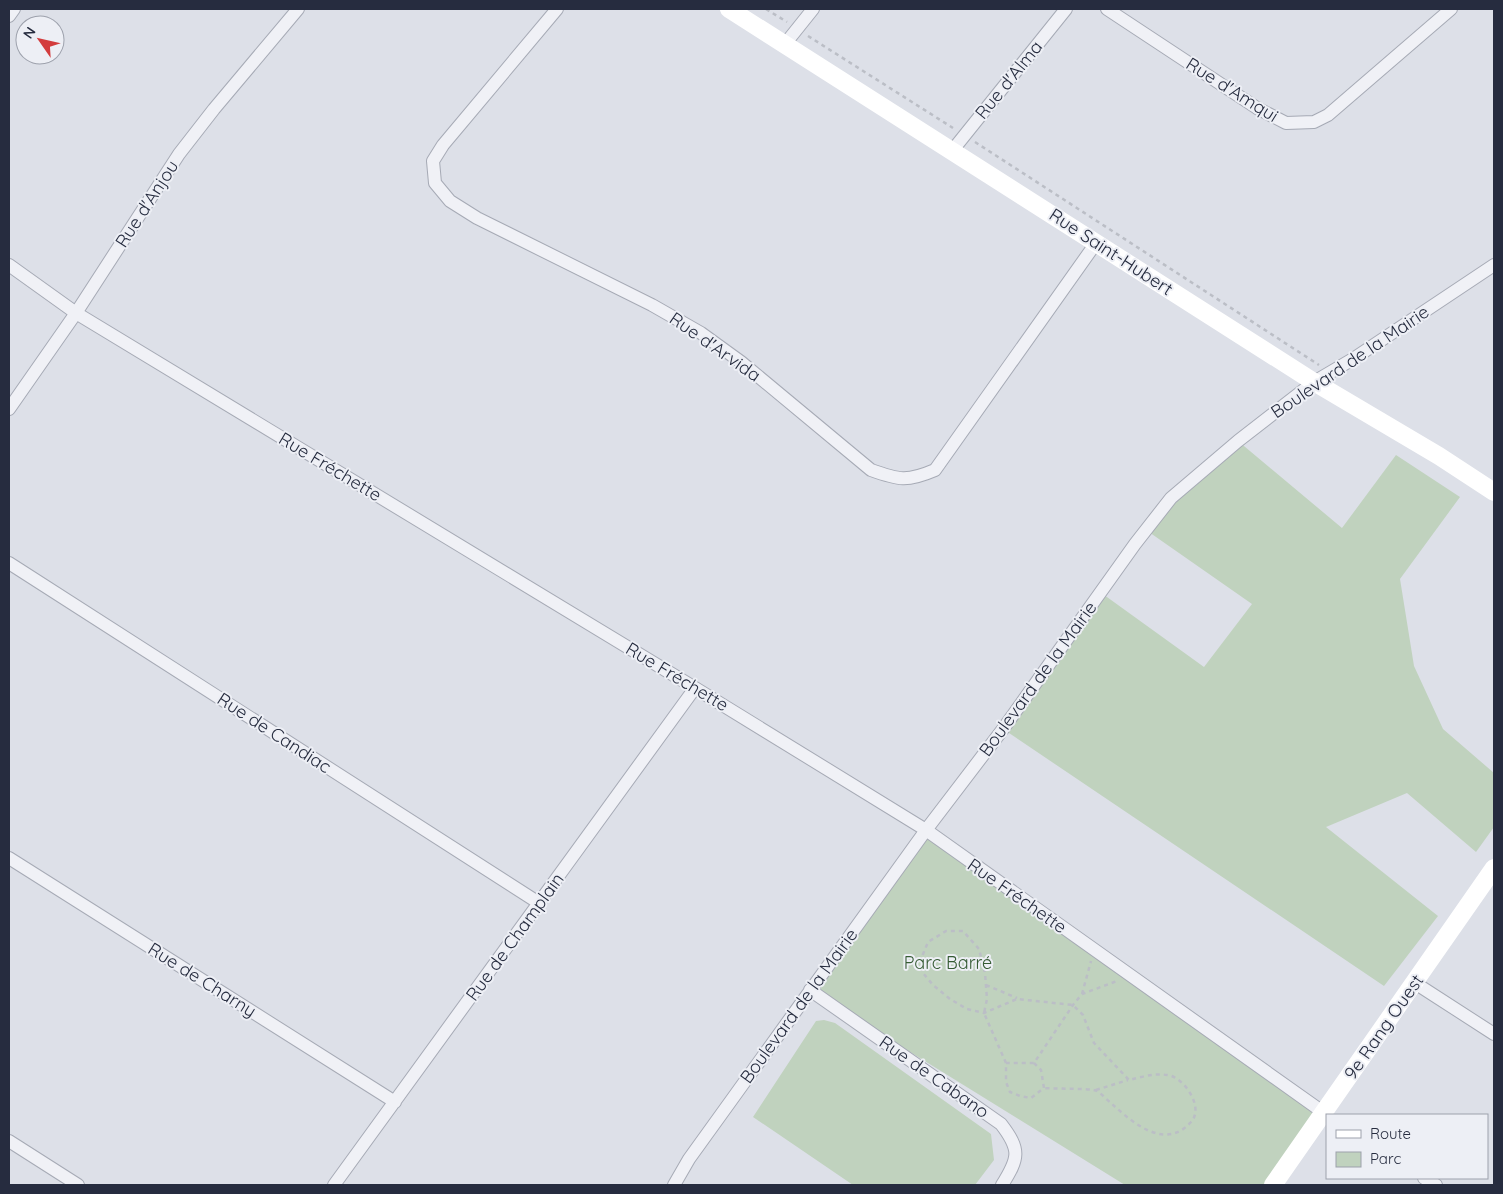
<svg xmlns="http://www.w3.org/2000/svg" width="1503" height="1194" font-family="Quicksand,sans-serif">
<style>
.green{fill:#c0d2be}
.lines{fill:none;stroke-linecap:round;stroke-linejoin:round}
.street-casing{stroke:#a6aab5;stroke-width:14}
.path{stroke:#bbbec6;stroke-width:2.5;stroke-dasharray:4 4;stroke-linecap:butt}
.street{stroke:#f0f1f6;stroke-width:12}
.secondary{stroke:#fff;stroke-width:18}
.labels{text-anchor:middle;stroke-width:4;stroke-linejoin:round;paint-order:stroke}
.street-label{font-size:18px;fill:#262c3f;stroke:#edeff5}
.park-label{font-size:18px;fill:#355b33;stroke:#edeff5}
</style>
<rect width="100%" height="100%" fill="#dde0e8"/>
<!-- green -->
<path class="green" d="M1238,441L1342,528L1396,455L1460,497L1400,579L1414,666L1443,729L1494,773V827L1476,852L1407,793L1326,827L1438,916L1384,986L1003,729L1100,592L1204,667L1252,604L1146,530Z
M926,830L1324,1113L1263,1185H1125L810,990Z
M824,1020L835,1023L991,1134L994,1160L975,1185H853L753,1117L816,1021Z"/>
<g class="lines">
<defs>
<path id="street" d="M557,9L443,145L433,161L435,183L450,201L477,218L652,305L701,333L741,362L871,470C899,480 907,482 935,470L1096,243
M1107,9L1257,108L1286,123L1314,122L1328,115L1451,9
M9,16L14,9
M785,44L813,9
M952,151L1066,9
M9,265L76,313L695,688L926,830L1327,1115
M9,409L76,313L179,154L214,109L298,9
M9,563L539,903
M9,858L395,1102
M1415,983L1494,1034
M810,990L1001,1124C1021,1150 1019,1158 1002,1185
M9,1141L78,1185
M1424,1178L1436,1185
M334,1185L695,688
M674,1185L689,1159L926,830L1003,729L1135,544L1171,498L1238,441L1314,382L1353,359L1494,265"/>
</defs>
<!-- street casing -->
<use href="#street" class="street-casing"/>
<!-- path -->
<path class="path" d="M766,9L787,22
M808,36L953,128
M975,142L1319,365
M986,985L1017,998
M1082,994L1091,961
M1006,1063L984,1013L987,999L985,973L979,949L963,931H946L928,942L921,959L923,973L933,985L950,999L967,1009L984,1013L1017,999L1073,1005L1083,1015L1094,1043L1129,1080C1141,1077 1154,1073 1167,1075C1183,1076 1205,1107 1191,1122C1165,1151 1133,1123 1112,1104C1107,1100 1102,1094 1097,1091C1092,1088 1052,1089 1044,1088
M1034,1063L1041,1070L1044,1088L1031,1098L1020,1096L1010,1092L1006,1082V1063H1034L1073,1005L1082,994L1117,981
M1096,1090L1128,1080"/>
<!-- street -->
<use href="#street" class="street"/>
<!-- secondary -->
<path class="secondary" d="M729,9L1314,382L1439,456L1494,492
M1273,1185L1494,868"/>
</g>
<g class="labels">
<!-- street labels -->
<g class="street-label">
<text transform="translate(1009 80) rotate(-51)" y="6">Rue d'Alma</text>
<text transform="translate(1232 90) rotate(32)" y="6">Rue d'Amqui</text>
<text transform="translate(147 204) rotate(-57)" y="6">Rue d'Anjou</text>
<text transform="translate(1111 252) rotate(33)" y="6">Rue Saint-Hubert</text>
<text transform="translate(715 347) rotate(35)" y="6">Rue d'Arvida</text>
<text transform="translate(1350 362) rotate(-34)" y="6">Boulevard de la Mairie</text>
<text transform="translate(330 467) rotate(31)" y="6">Rue Fréchette</text>
<text transform="translate(677 677) rotate(31)" y="6">Rue Fréchette</text>
<text transform="translate(1038 679) rotate(-54)" y="6">Boulevard de la Mairie</text>
<text transform="translate(274 733) rotate(33)" y="6">Rue de Candiac</text>
<text transform="translate(1017 896) rotate(35)" y="6">Rue Fréchette</text>
<text transform="translate(515 937) rotate(-54)" y="6">Rue de Champlain</text>
<text transform="translate(202 980) rotate(32)" y="6">Rue de Charny</text>
<text transform="translate(799 1006) rotate(-54)" y="6">Boulevard de la Mairie</text>
<text transform="translate(1384 1027) rotate(-55)" y="6">9e Rang Ouest</text>
<text transform="translate(934 1077) rotate(35)" y="6">Rue de Cabano</text>
</g>
<!-- park labels -->
<g class="park-label">
<text x="948" y="969">Parc Barré</text>
</g>
</g>
<!-- border -->
<rect width="1503" height="1194" fill="none" stroke="#262c3f" stroke-width="20"/>
<!-- legend -->
<rect x="1326" y="1114" width="162" height="65" fill="#edeff5" stroke="#9da1ac"/>
<rect x="1336" y="1130" width="25" height="8" fill="#ffffff" stroke="#9da1ac"/>
<text x="1370" y="1139" font-size="15" fill="#262c3f">Route</text>
<rect x="1336" y="1152" width="25" height="15" fill="#c0d2be" stroke="#9da1ac"/>
<text x="1370" y="1164" font-size="15" fill="#262c3f">Parc</text>
<!-- north arrow -->
<g transform="translate(40 40) rotate(304)"><circle r="24" fill="#edeff5" stroke="#9da1ac"/>
<path d="M0-4L9 19L0 12L-9 19Z" fill="#d33c3d"/>
<text y="-8" font-size="14" font-weight="bold" text-anchor="middle" fill="#262c3f">N</text>
</g>
</svg>
